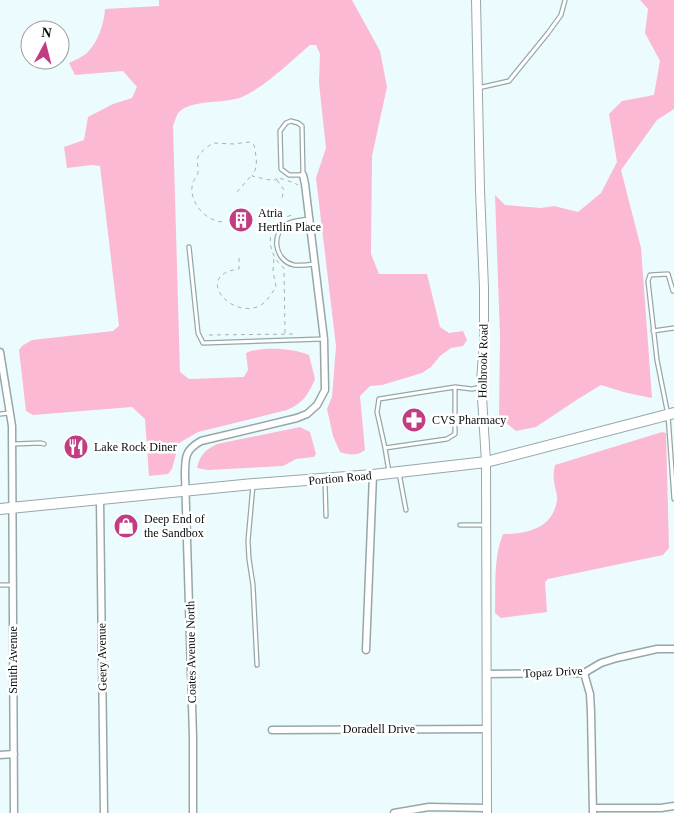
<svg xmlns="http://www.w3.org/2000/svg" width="674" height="813" font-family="'Times New Roman',serif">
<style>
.green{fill:#fbb9d4}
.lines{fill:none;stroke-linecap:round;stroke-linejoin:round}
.service-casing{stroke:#97a7a8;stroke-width:5.5}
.minor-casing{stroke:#97a7a8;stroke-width:9}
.tertiary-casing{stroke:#97a7a8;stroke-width:10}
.primary-casing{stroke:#97a7a8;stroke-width:12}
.path{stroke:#a6b2b4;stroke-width:1;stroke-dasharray:4 4;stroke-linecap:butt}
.service{stroke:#fff;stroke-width:3}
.minor{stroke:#fff;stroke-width:6}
.tertiary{stroke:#fff;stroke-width:8}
.primary{stroke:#fff;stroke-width:10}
.labels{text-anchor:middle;stroke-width:5;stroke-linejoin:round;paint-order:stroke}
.poi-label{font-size:12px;fill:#070c0d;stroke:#fff;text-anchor:start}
.street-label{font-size:12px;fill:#070c0d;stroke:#fff}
</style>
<rect width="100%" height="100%" fill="#ecfcfe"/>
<!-- green -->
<path class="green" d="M159,0H352L380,51L387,87L372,156L371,254L379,274H427L440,327L449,333L463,331L467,340L463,346L451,348L440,356L431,367L422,373L382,385L370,386L360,396L365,450C357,456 349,455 340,452L333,436L327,409L332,397L336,346L316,178L326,148L319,83L320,54L316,45H310C291,61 265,87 242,97C226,104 191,99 179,112C176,115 175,122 173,126L180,372L189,379L244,377L248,370L246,353C261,346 294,348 309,355L315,379C309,394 302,404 287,410L198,432L179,443L172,469L168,474L149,476L145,419L132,407L33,415L26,411L19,350L22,346L32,340L113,331L119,326L100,166L92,165L67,168L64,147L84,140L88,117L113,104L132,98L137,87L123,71L75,75L69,63C75,60 82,57 87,53C98,42 104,24 105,9L159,6Z
M640,0H674V109L657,120L621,170L641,248L652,398L627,393L601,385L578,399L536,427L516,431L499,417L500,336L495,195L505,205L541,208L554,206L578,212L601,193L617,162L609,114L622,101L654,95L660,61L645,33L648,9Z
M300,427L310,432L316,454L314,457L296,459L283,466L208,470L197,468C200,455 205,450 217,444Z
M662,432L666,433L669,548L663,555L548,579L545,582L547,612L501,618L495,613C496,587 493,559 503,534C526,534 553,529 557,500C558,494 554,487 554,480C553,475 554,470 555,465Z"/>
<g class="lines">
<defs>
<path id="service" d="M478,88L509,81L548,33L561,15L565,0
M291,121L298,123L302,126L303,175H289L281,169L280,131L286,123Z
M309,219C303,220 295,220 289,223C270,231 274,261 294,265C301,266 308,265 314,264
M189,247L198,333L203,343L323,339
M673,291L668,274L650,275L648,281L657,360L668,415L674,499
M653,331L674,328
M455,387V434L447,439L385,448L377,412L379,399L455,387L472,389L481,387
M0,414L9,413
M13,444L41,443L44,444
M385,448L389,472
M399,473L406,510
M325,480L326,516
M253,485L248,541L249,559L253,585L257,665
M460,525H484
M0,585H12"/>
<path id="minor" d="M0,352L12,426L14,813
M100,500L104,813
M366,650L373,475
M584,673L590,694L591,712L593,813
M487,674L584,673L601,663L617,658L657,649H674
M272,730L487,729
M0,755L14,754
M593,808H661L674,806
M193,813V737L185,475C185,457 185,450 201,441L297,418L307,414L317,405L325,390L324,339L305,184L303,175
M394,813L429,807L487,808"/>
<path id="tertiary" d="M476,0L480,190L484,288V341L481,381L486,462L487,813"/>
<path id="primary" d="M0,509L253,484L373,475L486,462L674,413"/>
</defs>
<!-- service casing -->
<use href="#service" class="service-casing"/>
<!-- minor casing -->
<use href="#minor" class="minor-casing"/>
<!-- tertiary casing -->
<use href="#tertiary" class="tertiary-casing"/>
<!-- primary casing -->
<use href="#primary" class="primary-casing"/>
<!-- path -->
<path class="path" d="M277,180L284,190L282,198
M237,192L251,176
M222,222C205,221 187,200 193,182C195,178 198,176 198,172C199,168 197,164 197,160C199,152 207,147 213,143L233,144L250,142L254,145C256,156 259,166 252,176L269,180L271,179L276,180L278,177C285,181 292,181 298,185
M239,258V269C195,274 227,317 257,307C266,304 271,294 276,287L273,271L274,258
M285,333L284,268C264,252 265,220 293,215
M209,335L293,334"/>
<!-- service -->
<use href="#service" class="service"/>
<!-- minor -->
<use href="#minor" class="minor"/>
<!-- tertiary -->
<use href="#tertiary" class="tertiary"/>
<!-- primary -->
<use href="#primary" class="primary"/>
</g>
<!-- icons -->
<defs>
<symbol id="building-disc" viewBox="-11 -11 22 22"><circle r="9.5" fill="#c13d81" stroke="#fff"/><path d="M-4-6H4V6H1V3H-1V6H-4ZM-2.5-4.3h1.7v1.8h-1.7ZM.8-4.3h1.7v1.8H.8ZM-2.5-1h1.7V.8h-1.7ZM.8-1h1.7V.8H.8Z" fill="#fff"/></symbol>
<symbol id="pharmacy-disc" viewBox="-11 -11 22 22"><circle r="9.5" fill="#c13d81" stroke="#fff"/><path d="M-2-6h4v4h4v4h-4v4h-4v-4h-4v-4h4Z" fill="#fff"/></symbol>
<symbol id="restaurant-disc" viewBox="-11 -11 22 22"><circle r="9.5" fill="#c13d81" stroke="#fff"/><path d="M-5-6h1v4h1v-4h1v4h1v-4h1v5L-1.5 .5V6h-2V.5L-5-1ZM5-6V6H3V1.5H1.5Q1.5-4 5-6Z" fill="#fff"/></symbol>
<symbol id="shop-disc" viewBox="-11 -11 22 22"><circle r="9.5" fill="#c13d81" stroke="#fff"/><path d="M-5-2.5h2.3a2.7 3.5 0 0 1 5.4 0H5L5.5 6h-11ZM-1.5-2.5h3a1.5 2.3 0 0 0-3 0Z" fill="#fff"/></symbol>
</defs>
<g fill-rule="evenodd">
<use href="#building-disc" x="227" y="206" width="28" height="28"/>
<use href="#pharmacy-disc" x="400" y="406" width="28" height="28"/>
<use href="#restaurant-disc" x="62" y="433" width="28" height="28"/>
<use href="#shop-disc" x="112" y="512" width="28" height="28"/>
</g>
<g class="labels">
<!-- poi labels -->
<g class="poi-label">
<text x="258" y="217">Atria<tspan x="258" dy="14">Hertlin Place</tspan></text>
<text x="432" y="424">CVS Pharmacy</text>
<text x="94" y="451">Lake Rock Diner</text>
<text x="144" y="523">Deep End of<tspan x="144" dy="14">the Sandbox</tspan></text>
</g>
<!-- street labels -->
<g class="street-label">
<text transform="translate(483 361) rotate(-89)" y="4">Holbrook Road</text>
<text transform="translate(340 478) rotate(-5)" y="4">Portion Road</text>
<text transform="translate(191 652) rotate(-91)" y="4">Coates Avenue North</text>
<text transform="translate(102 657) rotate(-91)" y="4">Geery Avenue</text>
<text transform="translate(13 660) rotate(-90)" y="4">Smith Avenue</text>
<text transform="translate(553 672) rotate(-3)" y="4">Topaz Drive</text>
<text x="379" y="733">Doradell Drive</text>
</g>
</g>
<!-- north arrow -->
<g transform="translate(45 45) rotate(7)"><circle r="24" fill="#ffffff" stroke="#9c9e9e"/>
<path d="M0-4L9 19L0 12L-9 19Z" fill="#c13d81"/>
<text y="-8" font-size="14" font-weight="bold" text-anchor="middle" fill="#070c0d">N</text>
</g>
</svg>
